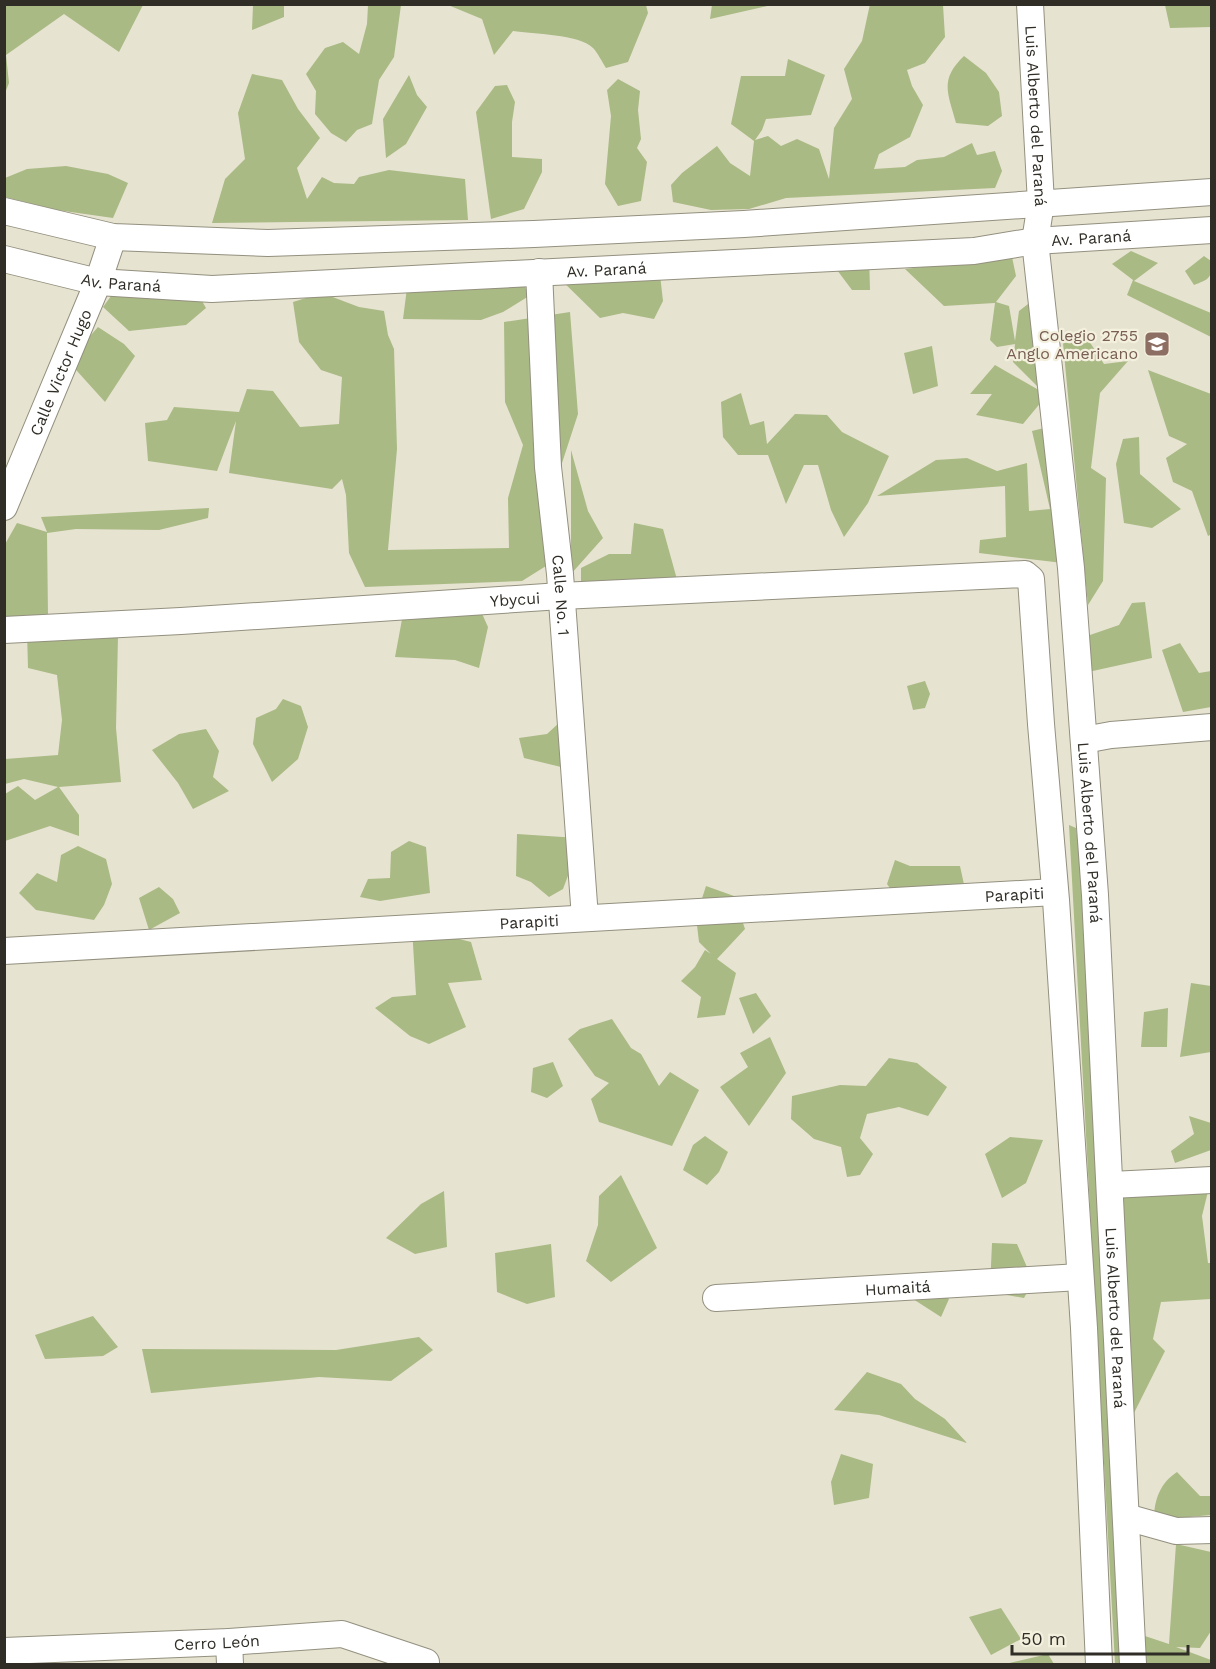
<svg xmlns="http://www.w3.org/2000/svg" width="1216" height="1669" font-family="'Work Sans',sans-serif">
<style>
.forest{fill:#a9ba84}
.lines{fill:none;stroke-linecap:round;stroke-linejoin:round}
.minor-casing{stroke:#93907f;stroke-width:28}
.minor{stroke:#fff;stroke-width:26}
.labels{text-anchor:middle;stroke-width:4.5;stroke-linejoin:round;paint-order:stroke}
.street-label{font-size:16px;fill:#2f2d26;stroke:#f4f0de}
.education-label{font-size:16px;fill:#785e54;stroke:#f4f0de;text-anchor:end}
</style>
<rect width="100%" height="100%" fill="#e7e3d1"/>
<!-- forest -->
<path class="forest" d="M5,4H143V5L119,52L64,14L6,55L9,83L5,93Z
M870,4L943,5L945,37L925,63L907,70L912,86L923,105L910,137L879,154L874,169L905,167L917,160L944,157L972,143L977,155L995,151L1002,171L995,188L786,198L749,209L711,210L673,202L671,185L682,173L717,146L730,163L750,176L754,141L731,124L741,76H785L788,59L825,75L811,115L766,119L762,130L755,140L768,136L781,146L797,139L819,149L829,179L834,128L852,99L844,69L862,41Z
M253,5H284V17L252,30Z
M368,5H401L394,57L379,80L372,124L357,130L346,142L331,133L315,114L316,91L306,74L325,48L343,42L359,54L367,24Z
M646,5L648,13L628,62L606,68C602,62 598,53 593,48C579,34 533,34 513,31L494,55L482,19L448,5Z
M712,5V4L772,5L710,19Z
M1165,5H1211V27L1170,28Z
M964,56L986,73L999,92L1002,116L988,126L956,123C948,93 939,80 964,56Z
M252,74L282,80L298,109L320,138L297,168L307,199L322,177L334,183L354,184L359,177L389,170L465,179L468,220L212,223L225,179L245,159L238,113Z
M409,75L417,95L427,107L406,144L386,158L383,119Z
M618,79L640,91L638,110L641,139L637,148L647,162L641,201L618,206L605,184L611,116L607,90Z
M507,85L515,102L512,122V157L542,159V172L524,209L491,219L476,112L495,86Z
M66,166L108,174L128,183L113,218L57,210L5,197V178L27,169Z
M1131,251L1158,263L1134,281L1211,313V337L1127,295L1133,280L1112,264Z
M869,255L870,290H852L837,270Z
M1204,256L1211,261C1212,278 1210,279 1194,285L1185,271Z
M1012,257L1016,276L996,302L1009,306L1015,341L1019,311L1041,294L1047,395L1023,424L976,415L992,394H970L995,365L1044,393L1013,362L1015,344L997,347L990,340L995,303L944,306L905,269Z
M659,266L663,301L654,319L623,313L600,318L553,272Z
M187,275L206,308L186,325L129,331L103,307L125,277Z
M523,282L529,296L503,312L481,320L403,319L407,288Z
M322,293L359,307L384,311L388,335L394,349L397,449L388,550L509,548L508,498L523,445L505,402L504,322L570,312L578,414L562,463L554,561L522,581L365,587L349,553L346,495L342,479L332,489L229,473L236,421L217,471L148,461L145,423L167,420L174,407L239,412L247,389L273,391L300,427L339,424L342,377L321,370L299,342L293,302Z
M98,327L124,344L135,356L105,402L68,361Z
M1089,341L1104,364L1128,361L1100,393L1091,468L1106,478L1103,581L1088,605L1063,343Z
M932,346L938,386L913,394L904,353Z
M1148,370L1211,394L1212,534L1208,536L1192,491L1173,482L1166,458L1187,444L1169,436Z
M741,393L750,425L764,421L767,444L795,414L827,415L842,432L889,456L868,503L844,537L831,510L818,465H804L786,504L768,455H738L723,437L721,402Z
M1048,427L1063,563L979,553L980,540L1006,537L1005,486L877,496L936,460L967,458L997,471L1027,463L1029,511L1050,509L1032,431Z
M1139,437L1140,474L1181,509L1152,528L1124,523L1116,464L1123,439Z
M571,450L588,511L603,538L571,574Z
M209,508L208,518L159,530L76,529L47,533L48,616L5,623L4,546L17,523L47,532L41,517Z
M634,523L663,529L678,583L581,593V568L609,554H631Z
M1145,602L1152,658L1079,674L1090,635L1119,625L1132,603Z
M479,607L488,627L479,668L455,660L395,657L403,614Z
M27,631L118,636L116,728L121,782L59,787L79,815V836L50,826L5,841V794L18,786L35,800L58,787L24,779L5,784V759L58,755L62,720L57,675L28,668Z
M1180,643L1199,673L1211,671V707L1183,712L1162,650Z
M925,681L930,694L925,708L913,710L907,686Z
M283,699L301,706L308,727L298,759L272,782L253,744L256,718L276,709Z
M560,722L561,767L524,758L519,738L547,734Z
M206,729L219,751L213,777L229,791L193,809L178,783L152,750L179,734Z
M1069,825L1076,828L1091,942L1123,1664H1115Z
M517,834L578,838L569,873L563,889L549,897L531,882L516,876Z
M409,841L426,847L430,893L380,901L360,897L368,879L390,878L391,852Z
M78,846L106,859L112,884L104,905L94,920L36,910L19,893L37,873L57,882L61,855Z
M895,860L910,866H960L965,889L899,901L887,884Z
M706,886L734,896L745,929L717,959L736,973L725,1015L697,1018L701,997L681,981L695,967L705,950L711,954L699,942L696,917Z
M159,887L173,899L180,913L149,930L139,898Z
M412,927L471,942L482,980L448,983L466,1027L429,1044L410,1036L375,1008L392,997L416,995Z
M1191,983L1211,986V1052L1180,1057Z
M756,993L771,1016L753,1034L739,998Z
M1168,1008L1167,1047H1141L1144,1012Z
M612,1019L631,1048L641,1054L659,1086L670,1072L699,1090L672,1146L599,1122L591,1099L609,1083L595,1076L568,1039L580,1029Z
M770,1037L786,1073L749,1126L720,1087L748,1067L740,1053Z
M889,1058L917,1063L947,1087L928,1116L899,1107L867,1114L860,1138L873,1154L860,1175L847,1177L841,1147L814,1139L791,1119L792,1096L840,1085L866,1086Z
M553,1062L563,1086L547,1098L531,1092L533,1068Z
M1189,1116L1211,1123V1150L1175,1163L1171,1151L1194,1134Z
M705,1136L728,1152L719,1172L707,1185L683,1170L693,1145Z
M1010,1137L1043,1140L1026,1183L1002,1198L985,1154Z
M621,1175L657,1248L611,1282L586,1261L598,1225L599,1196Z
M1211,1179L1202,1216L1208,1263H1211V1299L1161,1302L1153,1339L1165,1351L1129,1423L1123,1190Z
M444,1191L447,1247L415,1254L386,1238L421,1204Z
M992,1243L1017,1244L1033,1281L1024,1298L1001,1294L990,1288Z
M551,1244L555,1297L527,1304L497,1292L495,1253Z
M929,1281L949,1299L941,1317L913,1299Z
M93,1316L118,1347L103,1356L45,1359L35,1335Z
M419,1337L433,1350L391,1381L319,1377L151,1393L142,1349L336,1350Z
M867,1372L901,1384L915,1399L945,1419L967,1443L879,1415L834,1410Z
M841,1454L873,1464L869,1498L834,1505L831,1482Z
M1177,1472L1200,1496H1211V1515L1154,1520C1154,1500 1160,1483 1177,1472Z
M1176,1544L1211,1552V1631L1200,1648L1176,1647L1211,1660V1664H1139L1136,1633L1169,1644Z
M1001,1608L1021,1639L991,1655L969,1617Z
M1048,1654L1054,1664H1005Z"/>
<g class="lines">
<defs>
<g id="minor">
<path id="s1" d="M1030,4L1041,203L1035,241L1071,568L1095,895L1133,1664"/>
<path d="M4,211L113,237L268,243L534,234L744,224L1212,192"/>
<path id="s2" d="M4,259L98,282L212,289L974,251L1035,241L1212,230"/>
<path id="s3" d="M539,272L548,467L560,574L585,918"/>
<path id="s4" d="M4,507L98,282L113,237"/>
<path id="s5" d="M4,630L181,621L561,596L1025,574L1031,579L1041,724L1056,900L1084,1328L1099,1664"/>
<path d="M1084,740L1111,735L1212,727"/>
<path id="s6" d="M4,951L1055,892"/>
<path d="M1111,1185L1212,1180"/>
<path id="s7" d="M716,1298L1080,1277"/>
<path d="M1126,1517L1176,1531L1212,1530"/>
<path d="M229,1642L230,1664"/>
<path id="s8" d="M4,1651L229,1642L342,1634L426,1662"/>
</g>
</defs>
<!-- minor casing -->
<use href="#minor" class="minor-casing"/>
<!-- minor -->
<use href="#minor" class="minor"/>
</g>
<!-- icons -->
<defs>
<symbol id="school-square" viewBox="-11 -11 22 22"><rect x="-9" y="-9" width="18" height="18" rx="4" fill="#8d6e63" stroke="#f4f0de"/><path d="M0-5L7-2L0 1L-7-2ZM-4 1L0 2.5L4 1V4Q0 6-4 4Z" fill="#fff"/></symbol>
</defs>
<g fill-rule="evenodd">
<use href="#school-square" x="1142" y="329" width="30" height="30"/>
</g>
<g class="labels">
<!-- street labels -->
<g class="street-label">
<text dy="6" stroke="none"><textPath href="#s1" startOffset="112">Luis Alberto del Paraná</textPath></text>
<text dy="6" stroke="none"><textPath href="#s2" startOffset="1092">Av. Paraná</textPath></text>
<text dy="6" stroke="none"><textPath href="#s2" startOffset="606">Av. Paraná</textPath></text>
<text dy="6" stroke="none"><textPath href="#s2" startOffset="120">Av. Paraná</textPath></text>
<text dy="6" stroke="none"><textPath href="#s4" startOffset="146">Calle Victor Hugo</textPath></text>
<text dy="6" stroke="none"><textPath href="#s3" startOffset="324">Calle No. 1</textPath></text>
<text dy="6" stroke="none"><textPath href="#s5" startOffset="512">Ybycui</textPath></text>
<text dy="6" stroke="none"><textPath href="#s1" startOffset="832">Luis Alberto del Paraná</textPath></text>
<text dy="6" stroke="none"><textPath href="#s6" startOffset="1012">Parapiti</textPath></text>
<text dy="6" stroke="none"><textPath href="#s6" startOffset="526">Parapiti</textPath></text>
<text dy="6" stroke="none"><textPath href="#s7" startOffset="182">Humaitá</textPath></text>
<text dy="6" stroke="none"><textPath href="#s1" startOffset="1318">Luis Alberto del Paraná</textPath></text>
<text dy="6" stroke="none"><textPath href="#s8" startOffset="213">Cerro León</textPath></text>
</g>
<!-- education labels -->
<g class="education-label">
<text x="1138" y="341">Colegio 2755<tspan x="1138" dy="18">Anglo Americano</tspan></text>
</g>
</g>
<!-- border -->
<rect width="1216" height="1669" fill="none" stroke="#2f2d26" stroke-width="12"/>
<!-- scale -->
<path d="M1012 1645v9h176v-9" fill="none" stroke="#2f2d26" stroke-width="3"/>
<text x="1021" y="1645" font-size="18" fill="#2f2d26" stroke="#f4f0de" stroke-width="4.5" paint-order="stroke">50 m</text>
</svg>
